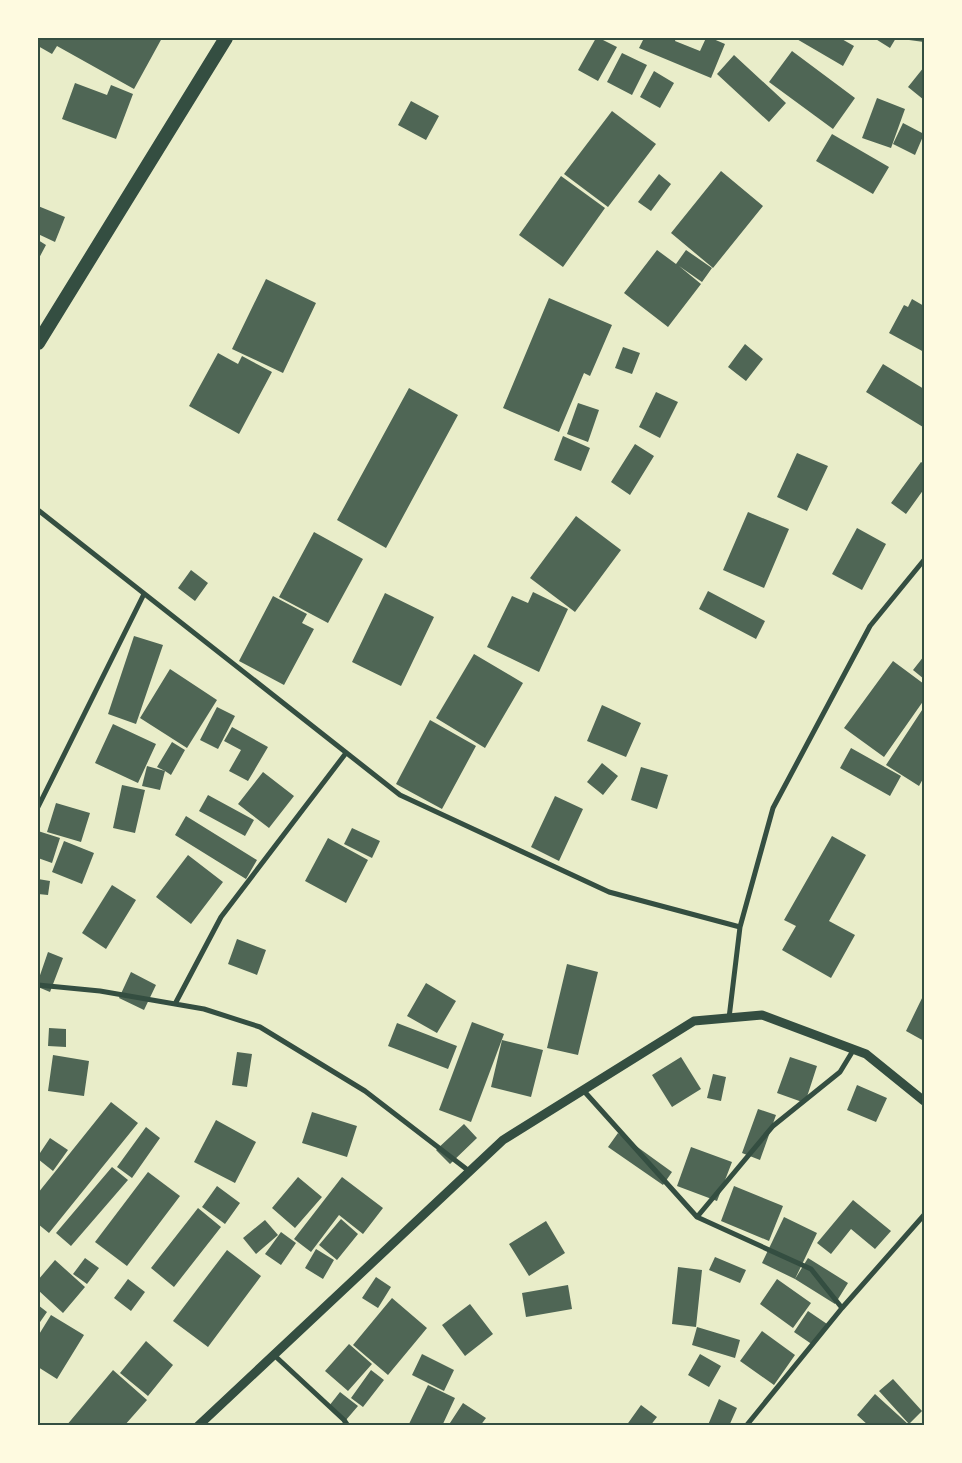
<svg xmlns="http://www.w3.org/2000/svg" width="962" height="1463" font-family="'Source Sans 3',sans-serif">
<style>
.building{fill:#4f6655}
.lines{fill:none;stroke-linecap:round;stroke-linejoin:round}
.minor{stroke:#344e41;stroke-width:5}
.tertiary{stroke:#344e41;stroke-width:9}
.trunk{stroke:#344e41;stroke-width:14}
.neatline{fill:none;stroke:#344e41;stroke-width:2}
</style>
<rect width="100%" height="100%" fill="#e9edc9"/>
<!-- building -->
<path class="building" d="M38,38H162L134,89L57,46L52,54L38,46Z
M596,38H599L617,47L598,81L578,70Z
M644,38H676L675,41L700,51L706,38H711L725,44L711,78L639,48Z
M795,38H840L854,46L843,66Z
M874,38H896L890,48Z
M910,38H924V42L909,40Z
M792,51L855,98L833,129L769,82Z
M622,53L647,65L632,95L607,82Z
M734,55L786,103L769,122L717,74Z
M924,67V100L908,87Z
M654,71L674,83L660,108L640,97Z
M75,83L107,95L111,85L133,94L116,139L62,119Z
M877,98L905,109L891,148L862,138Z
M411,101L439,116L426,140L398,125Z
M612,111L656,144L608,207L564,174Z
M903,123L924,134L915,155L893,144Z
M832,134L889,167L873,194L816,161Z
M721,171L763,206L713,268L671,233Z
M659,174L671,184L651,211L638,202Z
M561,176L605,208L563,267L519,235Z
M38,206L65,217L55,242L38,234Z
M38,240L46,245L38,260Z
M657,250L676,264L686,250L712,268L702,282L679,266L701,284L668,327L624,293Z
M266,279L316,303L283,373L232,349Z
M549,298L612,325L590,376L584,373L559,432L503,408Z
M912,299L924,306V352L889,333L904,305L908,307Z
M745,344L763,359L746,381L728,367Z
M623,347L640,353L632,374L615,368Z
M218,353L238,364L242,356L272,372L239,434L189,406Z
M883,364L924,389V424L923,427L866,392Z
M409,388L458,415L386,548L337,520Z
M656,392L678,402L660,438L639,427Z
M578,403L599,410L588,442L567,434Z
M563,436L590,448L581,471L554,460Z
M635,444L654,456L630,495L611,482Z
M797,453L828,466L807,511L777,497Z
M921,462L924,464V489L906,514L891,503Z
M748,512L789,529L764,588L723,570Z
M576,516L621,550L575,612L530,578Z
M857,528L886,544L862,590L832,574Z
M314,532L363,559L328,623L279,597Z
M191,570L208,583L195,601L178,588Z
M708,591L765,621L756,639L699,609Z
M533,592L568,609L539,672L487,647L512,596L528,603Z
M385,593L434,617L401,686L352,662Z
M273,596L307,614L302,623L314,629L284,685L239,661Z
M134,636L163,645L136,724L108,714Z
M474,654L523,683L485,748L436,718Z
M924,656V679L913,670Z
M893,661L924,684V700L884,757L844,728Z
M170,669L217,700L187,748L140,718Z
M602,705L641,723L626,757L587,741Z
M217,707L235,716L218,749L200,740Z
M924,707V777L919,786L886,765Z
M430,720L476,746L442,809L396,784Z
M113,724L156,744L138,783L95,763Z
M232,727L268,747L248,781L229,771L241,750L224,741Z
M172,742L185,750L171,775L165,771L160,790L142,786L147,766L165,771L157,767Z
M851,748L901,776L890,796L840,768Z
M602,763L618,776L603,795L587,782Z
M641,767L668,775L657,809L631,800Z
M263,772L294,796L269,828L238,804Z
M122,785L145,790L135,833L113,828Z
M208,795L254,820L245,836L199,811Z
M555,796L583,809L559,861L531,847Z
M56,803L90,813L81,842L47,832Z
M186,816L257,860L246,879L175,835Z
M352,828L380,841L372,858L344,844Z
M38,831L60,838L52,863L38,858Z
M832,836L866,855L829,921L855,935L831,978L782,950L796,926L784,920Z
M328,838L368,860L346,903L305,881Z
M64,841L94,853L82,884L52,872Z
M188,855L223,882L191,924L156,897Z
M38,879L50,881L48,895L38,894Z
M112,885L136,900L106,949L82,933Z
M237,939L266,950L257,975L228,964Z
M48,952L63,958L50,992L38,987V981Z
M567,964L598,972L578,1055L547,1048Z
M131,972L156,985L144,1010L119,998Z
M426,983L456,1001L437,1033L407,1016Z
M924,994V1041L906,1031Z
M472,1022L504,1034L471,1122L439,1110Z
M397,1023L457,1046L448,1069L388,1046Z
M49,1028L66,1029V1047L48,1046Z
M502,1040L543,1050L531,1097L491,1087Z
M237,1052L252,1054L247,1087L232,1085Z
M53,1055L89,1061L84,1096L48,1091Z
M681,1057L701,1089L672,1107L652,1075Z
M790,1057L817,1066L805,1103L777,1093Z
M713,1074L726,1077L721,1101L707,1098Z
M857,1085L887,1098L876,1122L847,1110Z
M111,1102L138,1123L49,1233L38,1224V1193Z
M758,1109L776,1115L760,1160L742,1153Z
M312,1112L357,1126L347,1157L302,1143Z
M216,1120L256,1142L235,1183L194,1162Z
M464,1124L477,1138L450,1164L436,1150Z
M146,1127L160,1138L132,1178L117,1167Z
M618,1133L672,1172L663,1185L608,1147Z
M50,1138L68,1150L53,1171L38,1159V1156Z
M691,1147L732,1162L717,1201L677,1186Z
M112,1167L128,1180L71,1246L56,1233Z
M148,1172L180,1196L127,1266L95,1242Z
M298,1177L322,1197L295,1228L272,1208Z
M342,1177L383,1208L363,1234L339,1215L311,1252L294,1239Z
M217,1186L240,1203L225,1224L202,1207Z
M734,1186L783,1206L769,1241L721,1221Z
M853,1200L891,1231L875,1249L851,1229L831,1254L817,1243Z
M198,1208L221,1227L174,1287L151,1268Z
M784,1217L817,1233L795,1279L762,1263Z
M341,1219L358,1234L337,1260L319,1245Z
M265,1220L278,1235L256,1254L243,1238Z
M546,1221L565,1253L529,1276L509,1244Z
M281,1232L296,1243L281,1265L265,1254Z
M316,1249L334,1260L323,1279L305,1268Z
M227,1250L261,1276L208,1347L173,1321Z
M715,1257L746,1270L740,1283L709,1270Z
M85,1258L99,1268L87,1284L73,1274Z
M808,1258L848,1283L835,1304L795,1279Z
M55,1260L85,1287L63,1313L38,1290V1280Z
M678,1267L702,1270L696,1327L672,1324Z
M376,1277L391,1287L378,1308L362,1298Z
M128,1279L145,1292L131,1311L114,1298Z
M777,1279L811,1303L793,1328L760,1304Z
M568,1285L572,1309L526,1317L522,1293Z
M392,1298L427,1328L388,1375L353,1345Z
M470,1304L493,1334L465,1356L442,1325Z
M38,1305L47,1312L38,1325Z
M808,1311L827,1324L813,1345L794,1332Z
M51,1315L84,1335L57,1379L38,1367V1336Z
M697,1327L740,1340L735,1358L692,1345Z
M762,1331L795,1355L774,1385L740,1361Z
M146,1341L173,1365L148,1396L120,1373Z
M349,1344L372,1364L348,1391L325,1371Z
M422,1354L454,1370L444,1391L412,1375Z
M700,1354L721,1366L709,1387L688,1375Z
M113,1370L147,1400L124,1426H66Z
M371,1370L384,1380L363,1407L351,1398Z
M893,1379L922,1411L909,1424L879,1391Z
M428,1385L455,1398L442,1426H408Z
M340,1392L358,1406L346,1420L329,1406Z
M875,1394L909,1425L910,1426H869L857,1415Z
M719,1399L737,1408L729,1426L708,1425Z
M463,1403L486,1418L480,1426H448Z
M641,1405L657,1417L650,1426H626Z"/>
<g class="lines">
<!-- minor -->
<path class="minor" d="M38,510L400,795L609,892L740,927
M38,807L144,594
M38,985L100,991L204,1009L260,1027L365,1091L469,1171
M175,1004L221,917L346,753
M729,1018L740,927L773,808L870,626L924,560
M583,1090L697,1217L811,1269L842,1308
M697,1217L773,1126L840,1072L854,1049
M274,1355L344,1420L348,1426
M746,1426L842,1308L924,1215"/>
<!-- tertiary -->
<path class="tertiary" d="M198,1426L503,1140L694,1021L762,1015L866,1054L924,1101"/>
<!-- trunk -->
<path class="trunk" d="M38,343L226,38"/>
</g>
<!-- border -->
<rect width="962" height="1463" fill="none" stroke="#fefae0" stroke-width="78"/>
<rect x="39" y="39" width="884" height="1385" class="neatline"/>
</svg>
